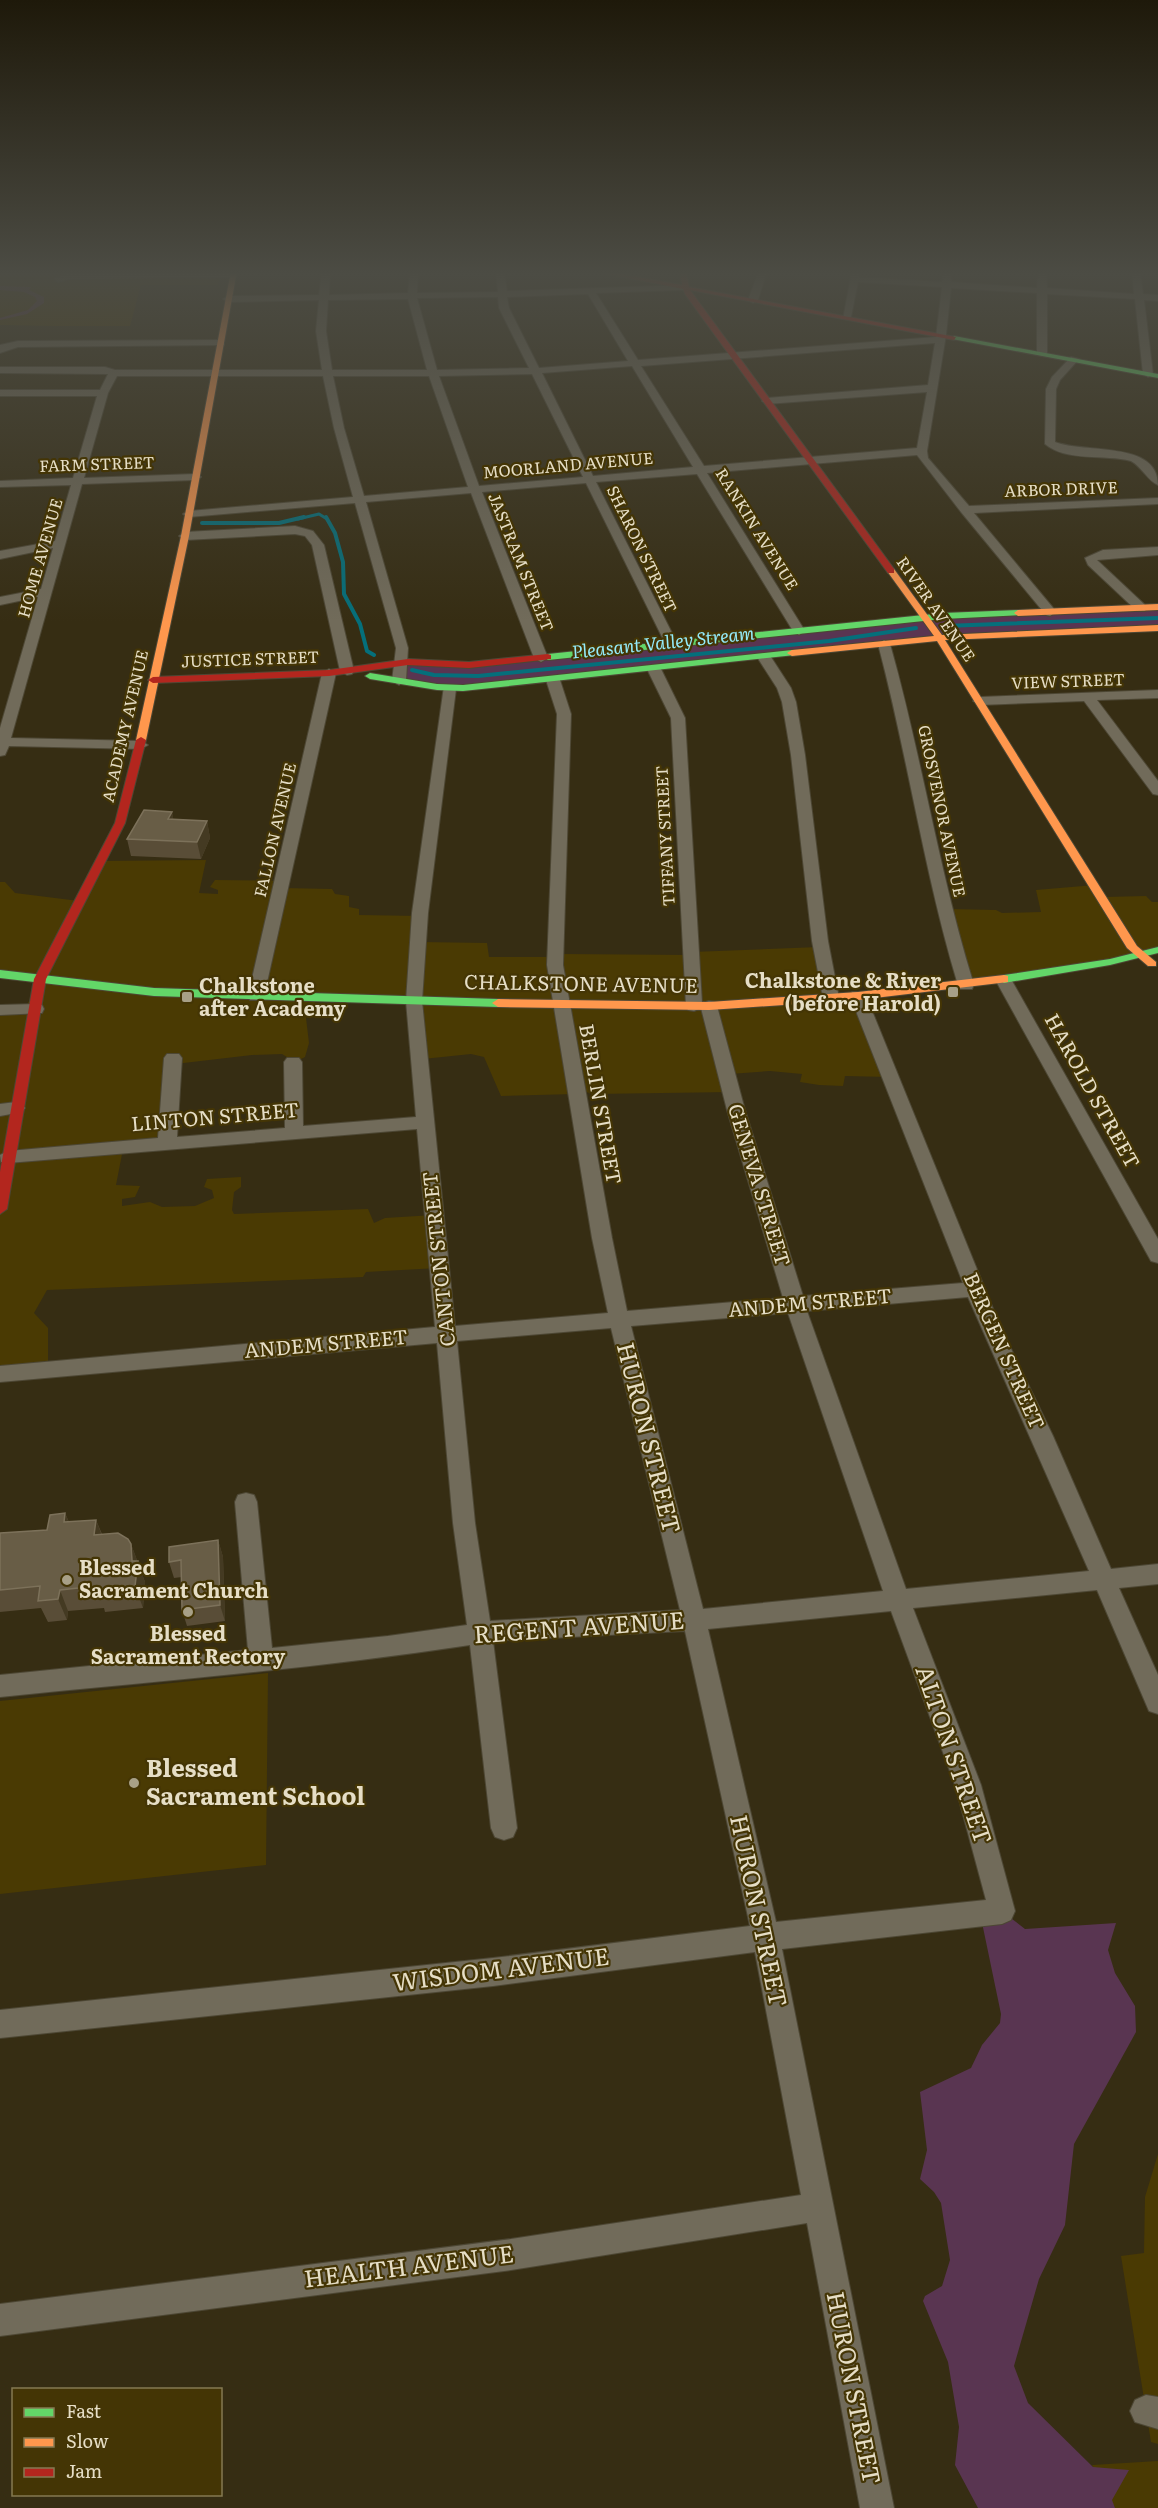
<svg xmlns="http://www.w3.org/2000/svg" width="1158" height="2508" font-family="Literata,serif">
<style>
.built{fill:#4a3a03}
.green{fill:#593551}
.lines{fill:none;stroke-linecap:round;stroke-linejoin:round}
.stream-far1{stroke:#056f7b;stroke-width:3}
.stream{stroke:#056f7b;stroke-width:4}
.street-casing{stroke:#4d4734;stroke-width:2}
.fast-casing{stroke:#4d4734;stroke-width:2}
.slow-casing{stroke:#4d4734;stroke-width:2}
.jam-casing{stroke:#4d4734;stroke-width:2}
.street{fill:#716b5a;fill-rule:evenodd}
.fast{fill:#63d668;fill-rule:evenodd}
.slow{fill:#ff974d;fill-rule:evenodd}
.jam{fill:#b3261e;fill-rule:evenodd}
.wall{fill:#594d37}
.shaded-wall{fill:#443a22}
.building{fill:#685d46;stroke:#7c715a;stroke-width:1.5}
.poi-dot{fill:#a8a087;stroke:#443505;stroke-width:2}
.labels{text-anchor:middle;stroke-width:4.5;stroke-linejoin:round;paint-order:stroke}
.far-street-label{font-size:16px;fill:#e6dec6;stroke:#443505}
.far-water-label{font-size:18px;font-style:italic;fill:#94eaf9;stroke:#443505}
.poi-label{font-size:20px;font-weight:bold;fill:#e6dec6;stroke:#443505;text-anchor:start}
.street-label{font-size:20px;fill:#e6dec6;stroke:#443505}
.near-street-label{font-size:24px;fill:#e6dec6;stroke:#443505}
.near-poi-label{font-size:24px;font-weight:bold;fill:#e6dec6;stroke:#443505;text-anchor:start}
</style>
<rect width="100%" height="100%" fill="#362d13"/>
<!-- built -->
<path class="built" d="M0,271H222L218,285H141L130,326H52L0,325Z
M206,860L199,893L218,894V890L210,887L215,880L281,881L282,888L332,889L335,894L349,896V907L359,909V915L420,916L419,942L487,943L489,957H553L560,954L691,955L692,952L819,947L832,997L860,999L890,1077L845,1076L843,1086L819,1085L800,1082L802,1074L770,1071L730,1074L732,1092L593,1094L576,1089L575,1094L501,1096L484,1057L471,1054L423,1059L415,1003L316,1001L306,1018L309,1043L305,1057L295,1062L282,1054L252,1055L175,1064L168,1141L123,1149L116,1185L140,1186L135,1197L122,1199V1206L150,1202L162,1207L195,1206L214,1198L212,1190L204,1187L207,1179L241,1177V1187L234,1192L232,1210L234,1214L368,1209L374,1223L385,1218L434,1215L438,1268L366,1272L363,1277L47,1290L34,1313L48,1328V1366L0,1373V1009L25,1008L40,981L0,975V882H5L15,893L79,901L102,861Z
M1095,885L1105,897L1146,896L1152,902H1158V954L969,987L948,909L996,910L1002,913L1041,912L1036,890Z
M268,1673L266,1865L0,1894V1701Z
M1158,2154V2444L1151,2442L1121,2256L1144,2253L1145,2197Z
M1158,2461V2508H1115L1092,2465Z"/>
<!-- green -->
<path class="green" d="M0,286L31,287L29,290L44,297V303L27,314L0,320V318L28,310L37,301L35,297L24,292L0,290Z
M1158,609V629L939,638L449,689L399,681L401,662L452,667L924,618Z
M999,1909L1025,1929L1116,1923L1108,1950L1115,1973L1135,2006L1136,2032L1074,2144L1065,2225L1039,2279L1014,2366L1028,2403L1093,2467L1129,2470L1112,2500L1115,2508H978L955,2465L959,2427L948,2362L923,2301L925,2296L942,2286L950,2260L941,2203L934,2192L920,2179L927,2150L920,2092L971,2068L982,2045L1000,2023L1001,2014L980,1913Z"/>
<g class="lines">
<!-- stream-far1 -->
<path class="stream-far1" d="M298,519L319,514L327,519"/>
<!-- stream -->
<path class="stream" d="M326,517L335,533L343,562L344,594L360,624L367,651L374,655
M202,523H279L304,517
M945,626L1158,618
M412,670L434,675L478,676L829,641L916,628"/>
<defs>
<path id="street" d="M322,271H330L329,295L408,293L410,271H418L417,293L498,292L496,271H504L507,291L687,285V289L684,290L596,293L638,360L936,337L942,287L858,282L851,317L843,319L852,271H860L859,277L942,282L944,271H952L951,282L1037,288L1038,271H1046L1047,288L1134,294L1132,271H1140L1143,294L1158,295V301L1144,300L1153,374L1148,377L1143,374L1135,299L1047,294V353L1042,356L1037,353V293L951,288L946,335L927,451L928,458L969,506L1158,498V504L974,513L1054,609L1056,612L1050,616L1046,615L961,512L917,455L707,473L805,631L799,635L793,631L697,474L596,482L678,645L672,649L666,645L586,483L482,492L548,658L541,662L534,658L471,493L366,502L408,648L406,681L399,685L392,681L396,648L355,503L189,517L183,514L189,511L353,497L334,428L323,376H117L108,393L84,478L195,474L201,477L195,480L82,484L11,738L141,741L148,745L141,749L9,746L5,755L0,756V728L38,597L0,605V597L41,589L53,548L0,559V551L55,541L71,485L0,487V481L73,478L97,396H0V390H100L108,374L0,373V367H105L115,370H322L316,331L319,300L228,302L223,299L228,296L319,295ZM588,294L628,361L539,368L509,308L507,297ZM498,297L499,308L529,368L437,370L417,298ZM408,299L427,370H332L326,331L328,300ZM935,343L928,385L767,398L762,401L767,404L927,392L917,448L704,466L641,366ZM632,366L693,467L593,476L542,373ZM532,374L583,477L479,486L439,376ZM333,376H429L468,487L364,496L344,428Z
M759,271H767L758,300L753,303L748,300Z
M233,272L236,273V277L69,279L58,282L54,279L68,273Z
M221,340L224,341V345L18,347L0,353V345L18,341Z
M1071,357L1079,359L1060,380L1056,389L1055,442C1085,454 1158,440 1158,485C1148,481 1142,467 1131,461C1105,454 1066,462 1045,444L1046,389L1052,377Z
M295,526L313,531L324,545L354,671L352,674L347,675L340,671L312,545L305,536L295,534L185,540L179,536L185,532Z
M1158,547V555L1097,560L1145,605L1147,608L1145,611H1137L1088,565L1085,558L1103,550Z
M884,640L890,644C922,757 939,873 974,985L972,989H960L958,985C924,873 908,757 878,644Z
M764,653L769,654L791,688L796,702L805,755L828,941L839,998L837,1002H825L823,998L812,941L791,755L782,702L777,688L757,657Z
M654,665L661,669L685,718L702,1003L709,1001L715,1002L717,1006L745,1110L803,1296L963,1283L850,996L852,992H864L866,996L1000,1326L1053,1436L1111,1569L1158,1564V1584L1119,1588L1158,1675V1714L1149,1711L1097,1590L913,1608L981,1785L1015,1911L1011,1920L1002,1924L782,1949L894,2508H860L807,2223L511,2270L0,2336V2304L511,2239L801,2195L755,1952L493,1986L0,2038V2010L493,1958L750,1926L685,1631L493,1641L517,1828L513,1837L504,1840L495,1837L491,1828L470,1645C314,1669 157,1681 0,1697V1675L248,1650L235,1502L238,1495L246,1493L254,1495L257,1502L272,1648L388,1636L467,1625L453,1523L437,1343L0,1382V1366L435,1327L417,1129L8,1163L1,1162L0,1155L8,1151L158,1138L164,1058L167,1054H179L182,1058L177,1137L285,1128L284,1062L287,1058H299L302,1062L303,1126L416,1117L406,1001L412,913L444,686L449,685L456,689L428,913L422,1001L455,1326L608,1313L592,1238L547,965L557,714L546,680L553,676L560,680L571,714L563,965L612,1238L627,1311L783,1298L727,1110L701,1008L694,1011L688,1010L686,1006L671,718L647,669ZM968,1297L1089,1571L906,1589L807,1311ZM788,1313L883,1591L703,1609L631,1326ZM611,1328L680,1610L490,1621L475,1523L457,1341ZM891,1611L955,1785L986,1900L776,1922L708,1629Z
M329,669L336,673L264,996L262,1000H250L248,996L322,673Z
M1158,690V698L1097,700L1158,781V795L1153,794L1084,701L980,705L973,701L980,697Z
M1004,976L1010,977L1012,981L1158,1239V1263L1151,1261L996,981L998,977Z
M36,1004L42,1005L44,1009L42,1013L0,1015V1005Z
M16,1102L22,1104L25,1108L22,1112L0,1116V1104Z
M1146,2395L1158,2397V2429L1135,2422L1130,2411L1135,2400Z"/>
<path id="fast" d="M954,336L1158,374V378L952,339Z
M1018,610L1021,611V615L943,619L548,660L543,657L548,654L943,613Z
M792,650L795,651V655L463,691L437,690L370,679L365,676L370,673L437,684L463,685Z
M1158,947V953L1110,965L1004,983L998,979L1004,975L1110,959Z
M0,970L154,988L498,999L504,1003L498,1007L154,996L0,978Z"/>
<path id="slow" d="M231,271H237L189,536L146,740L141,743L136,740L181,536Z
M891,568L894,569L942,635L1158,625V631L945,640L1137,946L1156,962V966H1148L1127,948L937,641L792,656L787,653L792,650L934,636L887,571Z
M1158,604V610L1018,616L1014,613L1018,610Z
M1004,975L1008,976V982L858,1000L709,1010L498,1007L492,1003L498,999L709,1002L858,992Z"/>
<path id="jam" d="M593,271H605L682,285L680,271H686L689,287L956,337L954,340L690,290L894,569V573H888L685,294L683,289Z
M548,654L551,655V659L469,668L408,665L329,676L153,683L148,680L153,677L329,670L408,659L469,662Z
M141,737L146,740L125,823L46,979L7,1209L0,1214V1172L34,979L115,823L136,740Z"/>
</defs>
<!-- street casing -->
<use href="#street" class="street-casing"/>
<!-- fast casing -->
<use href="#fast" class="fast-casing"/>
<!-- slow casing -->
<use href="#slow" class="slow-casing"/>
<!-- jam casing -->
<use href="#jam" class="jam-casing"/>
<!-- street -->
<use href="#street" class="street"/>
<!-- fast -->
<use href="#fast" class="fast"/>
<!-- slow -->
<use href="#slow" class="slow"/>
<!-- jam -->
<use href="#jam" class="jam"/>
</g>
<!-- wall -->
<path class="wall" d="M172,812L173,819L207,821L210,838L201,859L131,856L127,839Z
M65,1513L69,1522L96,1520L102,1534L131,1544L145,1582L143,1608L105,1612L104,1608L68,1611L67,1620L48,1622L41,1608L0,1612V1533L47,1530Z
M218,1540L223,1557L225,1621L187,1626L182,1610V1577L174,1578L169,1562Z"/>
<!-- shaded-wall -->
<path class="shaded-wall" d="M172,812L175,829L168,819Z
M207,821L210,838L201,859L197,842Z
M65,1513L74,1535L64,1522Z
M96,1520L104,1541L94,1535Z
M218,1540L223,1557L225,1621L220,1605Z
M131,1544L145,1582L143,1608L135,1586Z
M60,1590L68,1611L67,1620L58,1599Z"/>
<!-- building -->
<path class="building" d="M144,810L172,812L168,819L207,821L197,842L127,839Z
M65,1513L64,1522L96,1520L94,1535L118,1533L128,1539L131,1544L132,1561H138L135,1586L97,1590V1586L60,1590L58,1599L38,1601L40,1586L0,1590V1533L47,1530L50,1515Z
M218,1540L220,1605L182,1610L181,1560L169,1562V1547Z"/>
<!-- sky -->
<linearGradient id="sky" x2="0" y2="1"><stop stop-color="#1e190a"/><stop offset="0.44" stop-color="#4c4c44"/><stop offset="1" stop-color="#4c4c44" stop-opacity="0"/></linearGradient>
<rect width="1158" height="622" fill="url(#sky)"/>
<!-- markers -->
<g class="poi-dot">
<rect x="947" y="986" width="12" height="12" rx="3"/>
<rect x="181" y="991" width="12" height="12" rx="3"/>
<circle cx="67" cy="1580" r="6"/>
<circle cx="188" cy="1612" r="6"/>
<circle cx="134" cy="1783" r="6"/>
</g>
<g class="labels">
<!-- far-street labels -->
<g class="far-street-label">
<text transform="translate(97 464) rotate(-2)" y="6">FARM STREET</text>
<text transform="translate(568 465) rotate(-5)" y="6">MOORLAND AVENUE</text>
<text transform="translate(1061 489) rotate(-2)" y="6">ARBOR DRIVE</text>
<text transform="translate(757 529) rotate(58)" y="6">RANKIN AVENUE</text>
<text transform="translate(642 549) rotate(64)" y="6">SHARON STREET</text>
<text transform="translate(40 558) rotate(-74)" y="6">HOME AVENUE</text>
<text transform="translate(521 562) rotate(68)" y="6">JASTRAM STREET</text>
<text transform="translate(936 609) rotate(55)" y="6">RIVER AVENUE</text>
<text transform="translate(250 659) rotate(-2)" y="6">JUSTICE STREET</text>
<text transform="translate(1068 681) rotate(-2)" y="6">VIEW STREET</text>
<text transform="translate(125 726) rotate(-77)" y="6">ACADEMY AVENUE</text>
<text transform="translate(942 811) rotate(78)" y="6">GROSVENOR AVENUE</text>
<text transform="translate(275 830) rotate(-77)" y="6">FALLON AVENUE</text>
<text transform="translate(665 836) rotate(-93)" y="6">TIFFANY STREET</text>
</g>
<!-- far-water labels -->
<g class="far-water-label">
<text transform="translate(663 643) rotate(-6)" y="6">Pleasant Valley Stream</text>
</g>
<!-- poi labels -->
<g class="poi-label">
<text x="941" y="988" text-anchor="end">Chalkstone &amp; River<tspan x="941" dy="23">(before Harold)</tspan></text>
<text x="199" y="993">Chalkstone<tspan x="199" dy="23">after Academy</tspan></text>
<text x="79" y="1575">Blessed<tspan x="79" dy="23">Sacrament Church</tspan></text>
<text x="188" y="1641" text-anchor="middle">Blessed<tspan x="188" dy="23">Sacrament Rectory</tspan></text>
</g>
<!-- street labels -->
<g class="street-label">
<text transform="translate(581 984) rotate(1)" y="7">CHALKSTONE AVENUE</text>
<text transform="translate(1092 1091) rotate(61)" y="7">HAROLD STREET</text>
<text transform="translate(600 1104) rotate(80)" y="7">BERLIN STREET</text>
<text transform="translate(215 1117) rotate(-5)" y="7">LINTON STREET</text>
<text transform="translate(759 1185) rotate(73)" y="7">GENEVA STREET</text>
<text transform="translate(439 1259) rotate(-96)" y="7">CANTON STREET</text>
<text transform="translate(810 1303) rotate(-5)" y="7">ANDEM STREET</text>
<text transform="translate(326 1344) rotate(-5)" y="7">ANDEM STREET</text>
<text transform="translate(1004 1351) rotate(66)" y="7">BERGEN STREET</text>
</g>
<!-- near-street labels -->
<g class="near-street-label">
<text transform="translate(648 1438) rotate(76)" y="8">HURON STREET</text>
<text transform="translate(579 1628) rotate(-4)" y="8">REGENT AVENUE</text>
<text transform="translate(953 1755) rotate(71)" y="8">ALTON STREET</text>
<text transform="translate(758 1911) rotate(78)" y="8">HURON STREET</text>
<text transform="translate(501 1970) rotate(-7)" y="8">WISDOM AVENUE</text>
<text transform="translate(409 2267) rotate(-7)" y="8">HEALTH AVENUE</text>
<text transform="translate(853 2388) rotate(79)" y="8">HURON STREET</text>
</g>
<!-- near-poi labels -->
<g class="near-poi-label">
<text x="146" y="1777">Blessed<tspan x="146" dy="28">Sacrament School</tspan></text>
</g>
</g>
<!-- legend -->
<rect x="12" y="2388" width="210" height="108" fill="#443505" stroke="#857952" stroke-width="1.5"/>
<rect x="24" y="2408" width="30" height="9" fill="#63d668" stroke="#857952" stroke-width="1.5"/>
<text x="66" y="2418" font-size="18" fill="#e6dec6">Fast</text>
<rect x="24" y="2438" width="30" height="9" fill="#ff974d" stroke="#857952" stroke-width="1.5"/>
<text x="66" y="2448" font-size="18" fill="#e6dec6">Slow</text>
<rect x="24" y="2468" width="30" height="9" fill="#b3261e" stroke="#857952" stroke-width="1.5"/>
<text x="66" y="2478" font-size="18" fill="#e6dec6">Jam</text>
</svg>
